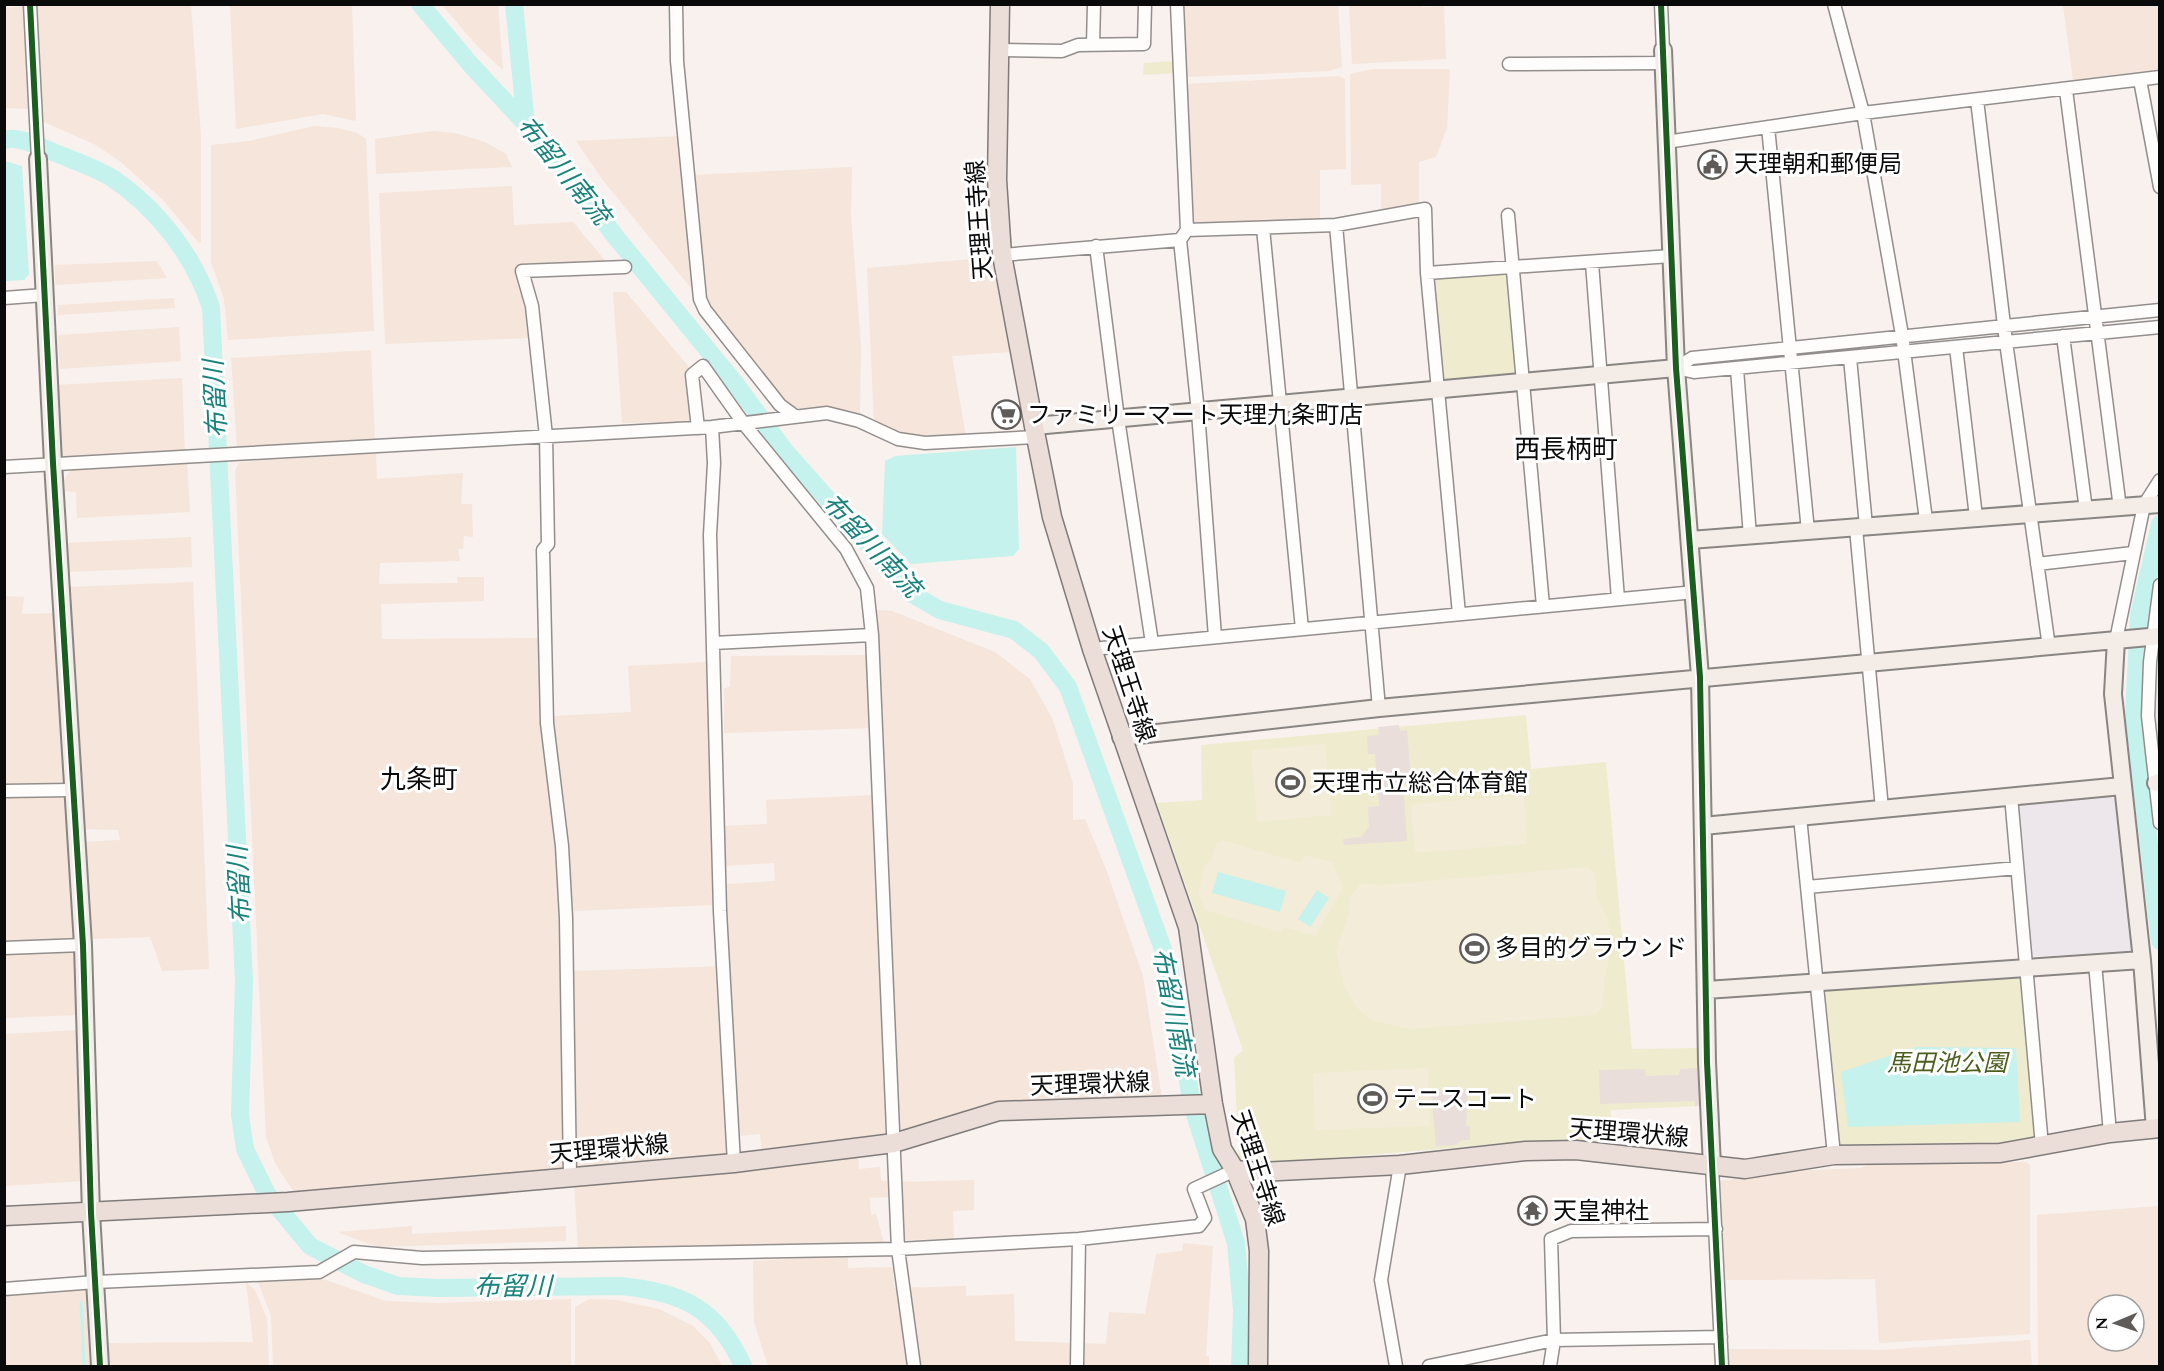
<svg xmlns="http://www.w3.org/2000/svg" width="2164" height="1371" font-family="Spectral,'Noto Sans JP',serif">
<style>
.industrial{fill:#ede7eb}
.farmland{fill:#f5e5da;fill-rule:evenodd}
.green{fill:#efebce}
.pitch{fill:#f3ecd8}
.plaza{fill:#e9deda}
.water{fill:#c5f2ec}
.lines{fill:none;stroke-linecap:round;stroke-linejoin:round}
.stream{stroke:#c5f2ec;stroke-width:3}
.river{stroke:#c5f2ec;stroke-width:18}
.street-casing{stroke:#928e8c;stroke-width:15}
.secondary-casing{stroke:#888583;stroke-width:20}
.primary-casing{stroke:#7f7b7a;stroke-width:21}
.street{stroke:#fefdfc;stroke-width:12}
.secondary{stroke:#f4ece7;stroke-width:16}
.primary{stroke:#ebddd8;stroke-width:18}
.cycleway-casing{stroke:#fff;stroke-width:10}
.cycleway{stroke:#1b5e20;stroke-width:6}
.labels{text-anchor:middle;stroke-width:6;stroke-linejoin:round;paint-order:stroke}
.poi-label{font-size:24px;fill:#0a0a0a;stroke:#fff;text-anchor:start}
.street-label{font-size:24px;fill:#0a0a0a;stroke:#fff}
.park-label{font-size:24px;font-style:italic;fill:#4b5e1e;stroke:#fff}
.water-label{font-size:26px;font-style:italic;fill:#19827c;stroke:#fff}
.neighbourhood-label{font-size:26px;fill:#0a0a0a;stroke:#fff}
</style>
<rect width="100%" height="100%" fill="#f9f1ed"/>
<!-- industrial -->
<path class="industrial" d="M2157,653H2159L2160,774H2157L2151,686Z
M2108,794L2116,801L2134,946L2128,951L2027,957L2017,804Z"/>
<!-- farmland -->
<path class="farmland" d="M1421,4L1422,7L1444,6L1446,59L1352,64L1349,5Z
M36,5H191L201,136V242L199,243L162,199L121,162L96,145L42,121Z
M230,5H352L356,121L323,114L236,129Z
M442,5H498L503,70L478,47Z
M1181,5H1338L1342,67L1329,71L1185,77Z
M2063,5H2159V69L2073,80Z
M24,6L29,109L5,108V8Z
M1373,69H1450L1447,128L1436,157L1419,162V201L1416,205L1399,208L1392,214L1381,215V184L1351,185L1350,74Z
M1339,76L1345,79L1346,169L1320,170V221L1191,226L1185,84Z
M314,126L338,128L357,133L366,139L374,331L228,340L224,299L211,262V145L249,141Z
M433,131L455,133L485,142L506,154L512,167L376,174L375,139Z
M680,136L694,292L602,179L576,141Z
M852,167L851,215L861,347L860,413L830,408L802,409L787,405L710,311L705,295L694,175Z
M512,186L514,225L573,222L608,264L518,271L527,301L529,338L385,344L379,193Z
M995,257L1010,352L952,356L966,436L912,439L874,423L867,268Z
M157,261L167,278L55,285V265Z
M613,292H626L689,367L692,422L622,423Z
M174,298L175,308L58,315V305Z
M179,327L181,361L60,369L58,335Z
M371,350L375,441L237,448L231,358Z
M182,378L185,452L59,458L55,385Z
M376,453L377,479L463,473L461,504H472L473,537L464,536L463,549H458L460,561L380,563L379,584L458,583L457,577H484V601L381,604L382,639L541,638L543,729L563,936L566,1170L295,1194L275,1163L266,1137L235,470L240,462Z
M187,463L190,512L77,518L76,492L65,491L64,480L72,468Z
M191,537L192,567L68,572L67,543Z
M193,582L209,969L162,971L150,937L90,939L82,842L120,840L118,830L81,829L68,587Z
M4,596L24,597L22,614L58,613L63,787L5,789Z
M877,610L892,611L995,652L1030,679L1053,720L1073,783V820L1085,819L1106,869L1143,976L1162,1098L1008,1101L970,1110L897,1134Z
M868,655L872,728L724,733V688L730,687L731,656Z
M706,662L715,905L574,911L553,716L631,712L628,666Z
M4,795H64L76,942L5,945Z
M875,795L889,1137L762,1153L760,1134L728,1137V1156L576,1169L574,971L728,966L726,884L775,881L774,863L725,866V826L767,824L766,800Z
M76,949L78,1015L5,1018V954Z
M78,1030L83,1181L5,1186L4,1034Z
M858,1154L859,1169L880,1167L881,1181H889L890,1197L870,1198L871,1215L876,1214L884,1243L578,1250L574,1182Z
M2026,1162L2030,1165V1334L1879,1343L1875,1279L1724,1280L1720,1181L1811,1170L1861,1168L1871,1164Z
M974,1180V1210L953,1211L954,1239L903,1240L900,1182Z
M2159,1206V1366H2038L2037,1215ZM2098,1305H2134V1341H2098Z
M412,1226V1234L566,1226V1241L378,1247L337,1232Z
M1183,1243L1213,1246L1206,1356H1209V1366H768L754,1322L753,1261L848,1256V1268L893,1267L894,1288L966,1286V1296L1014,1294L1015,1341L1106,1344L1109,1312L1145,1314L1156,1254L1182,1251Z
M314,1276L386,1301L437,1303L571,1299V1366H273L271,1316L257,1279Z
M246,1282L255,1290L267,1319L269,1366H108L107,1343L253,1342Z
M85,1288L90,1366H5V1295Z
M590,1299L617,1300L659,1309L693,1326L710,1343L722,1366H575V1307Z
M2030,1340L2032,1366H1728V1349L1881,1350Z"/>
<!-- green -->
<path class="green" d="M1176,61L1177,73L1143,75L1144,63Z
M1503,271L1512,275L1521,364L1514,378L1438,386L1429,281L1434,278Z
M1526,715L1531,769L1606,762L1632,1049L1699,1048L1700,1106L1611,1110V1146L1536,1141L1250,1165L1239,1160L1234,1058L1243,1050L1157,803L1202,800L1201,745Z
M2020,976L2036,1134L2033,1135V1141L1993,1144L1841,1145L1836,1141L1823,999L1828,990Z"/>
<!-- pitch -->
<path class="pitch" d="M1325,744L1332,815L1257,822L1251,750Z
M1524,795L1527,844L1415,853L1411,804Z
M1222,840L1301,863L1304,855L1333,862L1343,888L1315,936L1283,927L1280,932L1205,910L1198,893L1205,865L1212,858L1216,844Z
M1588,867L1595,874L1597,899L1607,915L1612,945L1604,982L1603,1006L1595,1015L1409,1029L1374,1021L1358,1009L1345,989L1336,950L1349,914L1350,898L1361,883L1380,885Z
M1428,1068L1430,1126L1315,1130L1313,1073Z"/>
<!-- plaza -->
<path class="plaza" d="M1399,725L1400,731L1407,730L1411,782L1403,783L1407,841L1344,845L1343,839L1361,837L1369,827L1368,807L1379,806L1375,754H1368L1367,736L1379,735L1378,727Z
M1698,1068L1700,1106H1695V1101L1600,1104L1599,1070L1645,1069L1646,1076L1679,1075L1680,1069Z
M1468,1089L1466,1126H1470V1140H1462L1456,1145L1436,1146L1431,1091Z"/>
<!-- water -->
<path class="water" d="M5,161L22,166L29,274L24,280L5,281Z
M1016,447L1019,549L1013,556L911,564L882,534L885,461L895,456Z
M1218,872L1286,891L1280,912L1212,893Z
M1317,890L1329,898L1310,927L1298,919Z
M1916,1047L2016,1048L2020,1122L1848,1127L1841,1072Z"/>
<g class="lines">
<!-- stream -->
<path class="stream" d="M81,1302L84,1366"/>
<!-- river -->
<path class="river" d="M420,4L471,65L553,153L615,236L738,387L785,451L912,594L940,610L1014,630L1041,651L1068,687L1169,966L1192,1105L1236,1243L1242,1310L1240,1366
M514,4L526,125
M4,140C17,135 41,147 53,152C72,160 94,167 112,178C157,208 195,257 211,308L244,981L240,1115L245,1149L267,1194L310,1246L364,1274L398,1286L438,1288L621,1286C682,1292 717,1308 743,1366
M2160,524L2139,615L2134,716L2160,941"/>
<defs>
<path id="street" d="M30,4L38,159
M676,4L677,61L700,299L705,310L780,405L795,416
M1177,4L1187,230
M1661,4L1663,50
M1834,4L1863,113L1902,335L1926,520
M1093,45L1094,4
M999,50L1062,51L1078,45L1144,44L1145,4
M1509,64L1663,63
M2140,80L2160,187
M2066,90L2120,508
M1977,100L2006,342L2049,647
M1768,127L1808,531
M1666,142L1863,113L2160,77
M1508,215L1543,606
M1336,225L1379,708
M1263,228L1302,629
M1180,240L1198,412L1215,637
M1096,246L1118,419L1152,643
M1002,255L1180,240L1187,230L1336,225L1425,209L1427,273L1459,614
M1592,263L1618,599
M1427,273L1671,256
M4,298L44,295
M2063,336L2086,510
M1956,347L1976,517
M1850,358L1866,526
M1676,368L1692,358L2160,310
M1676,368L1694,372L2160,327
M1737,369L1750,536
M712,427L714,463L710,535L720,911L734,1163
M698,428L692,375L703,366L744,424L846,549L867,588L872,635L898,1249L914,1366
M4,467L712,427L827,413L859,421L898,439L925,443L1036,437
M1856,528L1882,809
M2037,564L2133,553
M2160,585L2150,662L2148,716L2160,823
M2116,640L2144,505L2160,480
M713,643L872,635
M1092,649L1695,592
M4,791L71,790
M2011,796L2042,1146
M1800,817L1834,1155
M1807,887L2017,868
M4,948L83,945
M2095,963L2110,1133
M1712,1166L1722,1366
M570,1176L566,918L562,846L547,723L543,550L548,544L546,436L532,306L522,271L625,267
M4,1289L96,1282L319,1272L354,1252L422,1258L898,1249L1079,1239L1199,1226L1205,1218L1194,1189L1235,1170
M1077,1366L1079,1239
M1396,1366L1381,1280L1400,1165
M1429,1366L1554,1340L1721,1337
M1550,1366L1554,1340L1551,1239L1571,1231L1716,1229"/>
<path id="secondary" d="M1663,50L1676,368L1700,677L1707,1062L1712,1166
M38,159L53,463L83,945L91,1213L100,1366
M1035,426L1676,368
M1690,540L2160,504
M2116,640L2113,694L2142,960L2155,1129
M1121,737L1379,708L2160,636
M2156,783L2160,782
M1703,826L2122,786
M1706,990L2142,960"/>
<path id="primary" d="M1000,4L997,180L1002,255L1036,437L1052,517L1092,649L1188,927L1213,1104L1222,1149L1235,1170L1255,1219L1259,1251L1258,1366
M1235,1170L1258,1172L1400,1165L1526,1151L1576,1150L1745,1169L1834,1155L2000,1153L2110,1133L2160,1128
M4,1216L288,1202L734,1163L894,1143L999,1111L1213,1104"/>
</defs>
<!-- street casing -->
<use href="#street" class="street-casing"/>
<!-- secondary casing -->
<use href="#secondary" class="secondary-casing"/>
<!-- primary casing -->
<use href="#primary" class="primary-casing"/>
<!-- street -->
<use href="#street" class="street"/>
<!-- secondary -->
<use href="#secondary" class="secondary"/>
<!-- primary -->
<use href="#primary" class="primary"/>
<defs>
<path id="cycleway" d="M30,4L53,463L83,945L91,1213L100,1366
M1661,4L1676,368L1700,677L1707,1062L1722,1366"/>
</defs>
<!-- cycleway casing -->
<use href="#cycleway" class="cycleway-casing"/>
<!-- cycleway -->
<use href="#cycleway" class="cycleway"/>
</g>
<!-- icons -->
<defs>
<symbol id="civic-ring" viewBox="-11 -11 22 22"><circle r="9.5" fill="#fff" stroke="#5e5b59" stroke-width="1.5"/><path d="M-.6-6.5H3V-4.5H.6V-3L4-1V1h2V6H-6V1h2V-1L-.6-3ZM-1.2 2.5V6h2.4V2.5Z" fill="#5e5b59"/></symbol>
<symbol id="supermarket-ring" viewBox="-11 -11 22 22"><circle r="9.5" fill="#fff" stroke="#5e5b59" stroke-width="1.5"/><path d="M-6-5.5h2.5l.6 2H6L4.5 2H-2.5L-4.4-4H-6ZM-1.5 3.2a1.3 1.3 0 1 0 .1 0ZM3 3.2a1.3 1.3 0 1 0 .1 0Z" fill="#5e5b59"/></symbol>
<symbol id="stadium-ring" viewBox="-11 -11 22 22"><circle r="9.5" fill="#fff" stroke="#5e5b59" stroke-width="1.5"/><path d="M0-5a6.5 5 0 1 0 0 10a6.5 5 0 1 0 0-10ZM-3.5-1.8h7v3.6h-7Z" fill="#5e5b59"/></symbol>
<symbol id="temple-ring" viewBox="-11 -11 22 22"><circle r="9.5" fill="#fff" stroke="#5e5b59" stroke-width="1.5"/><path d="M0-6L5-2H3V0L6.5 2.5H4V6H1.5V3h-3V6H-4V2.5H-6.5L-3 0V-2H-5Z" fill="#5e5b59"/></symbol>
</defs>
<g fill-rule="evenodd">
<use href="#civic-ring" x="1696" y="148" width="33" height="33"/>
<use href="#supermarket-ring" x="990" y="398" width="33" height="33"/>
<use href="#stadium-ring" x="1274" y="766" width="33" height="33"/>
<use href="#stadium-ring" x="1458" y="932" width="33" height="33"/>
<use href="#stadium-ring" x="1356" y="1082" width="33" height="33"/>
<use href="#temple-ring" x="1516" y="1194" width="33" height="33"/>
</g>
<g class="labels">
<!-- poi labels -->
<g class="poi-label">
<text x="1734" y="172">天理朝和郵便局</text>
<text x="1027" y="423">ファミリーマート天理九条町店</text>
<text x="1312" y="791">天理市立総合体育館</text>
<text x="1495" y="956">多目的グラウンド</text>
<text x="1393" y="1107">テニスコート</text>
<text x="1553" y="1219">天皇神社</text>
</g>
<!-- street labels -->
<g class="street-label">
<text transform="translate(979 220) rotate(-94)" y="8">天理王寺線</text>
<text transform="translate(1129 684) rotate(72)" y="8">天理王寺線</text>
<text transform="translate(1090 1084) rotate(-2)" y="8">天理環状線</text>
<text transform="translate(1629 1133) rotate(5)" y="8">天理環状線</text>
<text transform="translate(609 1149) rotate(-5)" y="8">天理環状線</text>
<text transform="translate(1258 1168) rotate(72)" y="8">天理王寺線</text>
</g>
<!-- park labels -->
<g class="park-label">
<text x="1947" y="1071">馬田池公園</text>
</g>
<!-- water labels -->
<g class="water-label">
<text transform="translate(564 170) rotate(51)" y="9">布留川南流</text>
<text transform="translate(215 399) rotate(-93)" y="9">布留川</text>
<text transform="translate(872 545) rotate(47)" y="9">布留川南流</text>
<text transform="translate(239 885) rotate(-93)" y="9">布留川</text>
<text transform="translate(1174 1012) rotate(79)" y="9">布留川南流</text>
<text x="513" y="1295">布留川</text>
</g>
<!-- neighbourhood labels -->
<g class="neighbourhood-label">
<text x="1566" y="458">西長柄町</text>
<text x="419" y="788">九条町</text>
</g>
</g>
<!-- border -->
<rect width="2164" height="1371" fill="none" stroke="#0a0a0a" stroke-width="12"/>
<!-- north arrow -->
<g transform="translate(2116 1323) rotate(268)"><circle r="28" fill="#ffffff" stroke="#9d9d9d" stroke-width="1.5"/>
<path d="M0-4.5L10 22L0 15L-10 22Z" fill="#5e5b59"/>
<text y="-9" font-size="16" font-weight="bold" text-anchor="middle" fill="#0a0a0a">N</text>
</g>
</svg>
